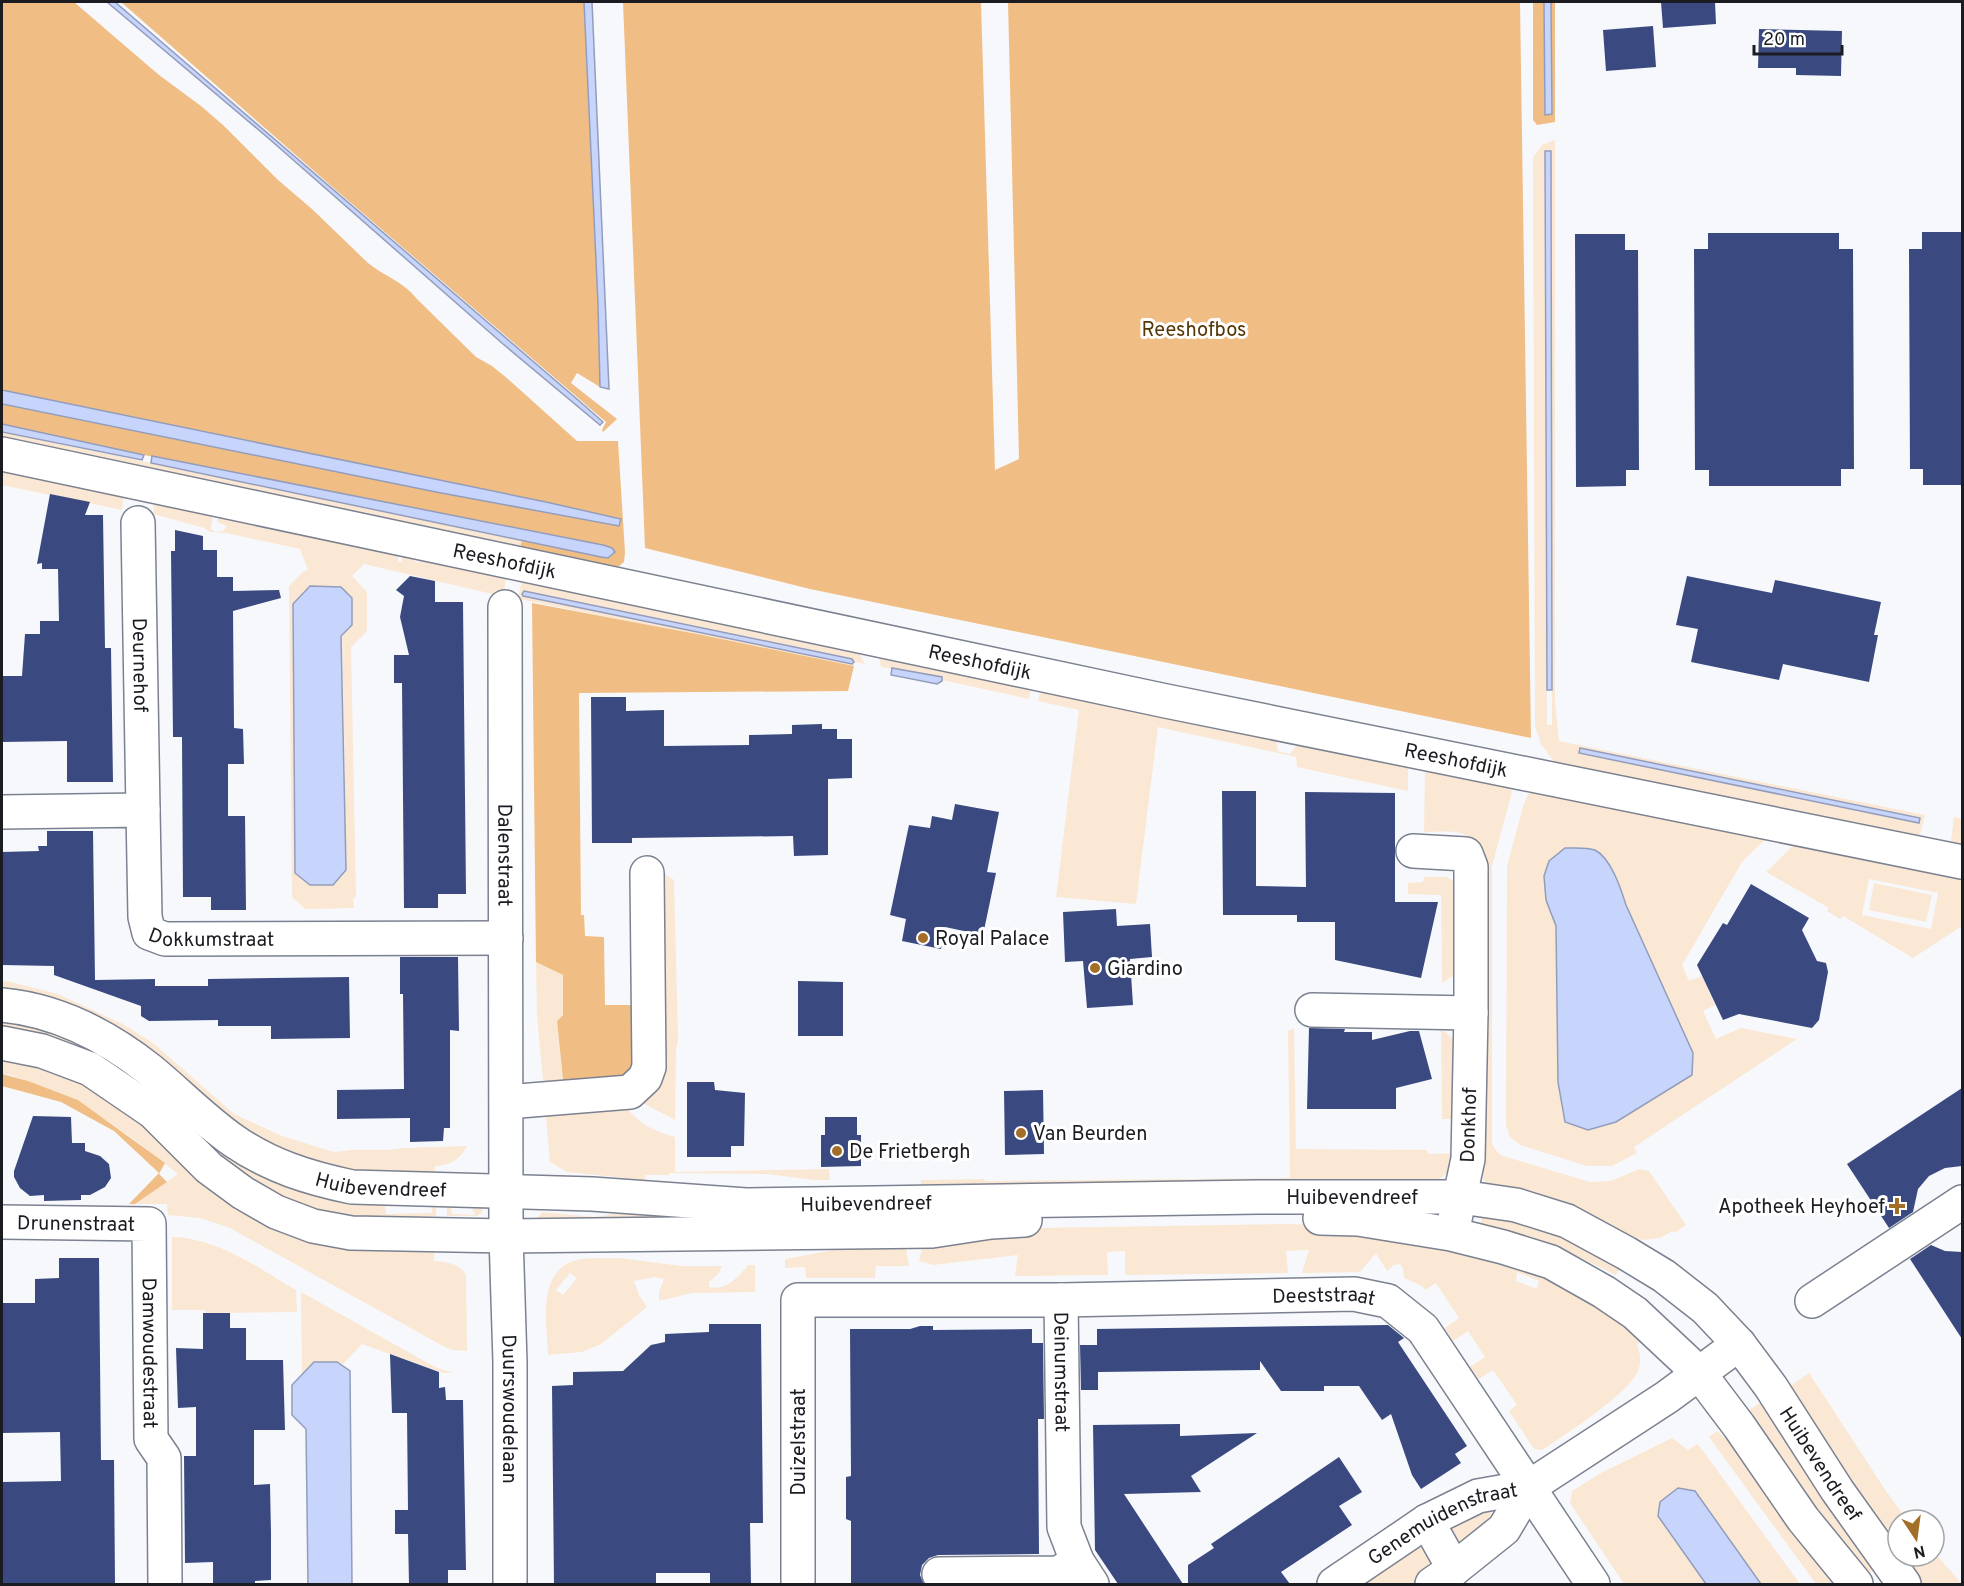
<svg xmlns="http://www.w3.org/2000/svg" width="1964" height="1586" font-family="Overpass,sans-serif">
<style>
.green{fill:#fae8d4;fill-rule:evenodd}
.forest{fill:#f0be84}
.water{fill:#c7d4fc;stroke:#939dbb;stroke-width:1.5}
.building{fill:#3a4a81}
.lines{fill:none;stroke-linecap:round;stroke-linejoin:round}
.minor-casing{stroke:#7b8190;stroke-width:36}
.minor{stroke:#fff;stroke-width:33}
.poi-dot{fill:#a36e27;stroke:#fff;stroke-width:2}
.labels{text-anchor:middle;stroke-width:6;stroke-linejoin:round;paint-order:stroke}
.park-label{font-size:20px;fill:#573606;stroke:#fff}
.street-label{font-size:20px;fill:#1a1c22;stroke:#fff}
.poi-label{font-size:20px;fill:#1a1c22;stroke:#fff;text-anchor:start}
</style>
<rect width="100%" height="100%" fill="#f7f8fc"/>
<!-- green -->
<path class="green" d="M1555,140V702L1559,741L1925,815L1920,834L1917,838L1555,763L1541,744L1535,726L1533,157L1542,145ZM1545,151H1551L1552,725H1547ZM1580,749L1919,823L1580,753Z
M2,432L522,540L519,554L2,445Z
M2,468L124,494L122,510L2,485Z
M154,502L213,513L211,529L216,532L223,531L227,526L217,522L219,515L398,552V562H402V553L417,558L414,561L418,563L421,560L506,576L504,594L501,596L364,564L352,576L367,592V631L351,647L356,897L353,899L354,908L305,909L292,897L289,586L304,571L308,570L300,549L226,533L210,532L204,528L153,514ZM341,587L345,771L338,878L333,885Z
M522,580L856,647L865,664L855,662L854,666L518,599ZM522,596C633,613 742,636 852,659V664Z
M878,652L1032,684L1029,699L942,680L941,677L881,667Z
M1041,686L1275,734L1278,751L1290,754L1301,739L1408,766V791L1297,767L1296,757L1158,727L1136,904L1056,897L1079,710L1038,701Z
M1425,768L1509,784L1512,792L1492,866V1144L1498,1153L1503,1156L1590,1182L1611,1181L1639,1169L1649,1171L1686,1225L1676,1232H1671L1660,1238L1641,1240L1609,1225L1489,1186L1483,1179L1482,854C1470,826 1450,832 1424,832Z
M1532,792L1770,835L1742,862L1682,965L1689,981L1702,976L1715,1005L1703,1011L1716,1039L1741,1028L1797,1039L1634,1147L1637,1153L1612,1166H1587L1520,1145L1510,1137L1506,1125L1507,866L1523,807L1528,794ZM1549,861L1617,880L1626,905L1693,1053L1692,1075L1616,1122H1565L1563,1117L1558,1082L1556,926L1546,900L1544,877Z
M1954,817L1962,819V850L1955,849L1951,840Z
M1799,840L1962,877V926L1913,958L1843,916L1840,919L1827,911L1829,908L1766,872ZM1869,879L1938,893L1931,929L1862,915Z
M663,873L674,880L678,1039L676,1050L675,1120L641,1102Z
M1424,877H1447L1456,883V970L1453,976L1442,983L1441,895L1408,894V883L1423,882Z
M1874,883L1932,895L1926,922L1869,910Z
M536,962L563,975V1015L557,1021L564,1089L544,1091L537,1015Z
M7,981L58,994L123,1024L153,1043L234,1114L282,1136L334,1152L352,1150H388L405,1148L467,1146C459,1160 451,1165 435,1166V1180L318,1173L2,994V982Z
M20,1019L114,1057L196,1129L436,1201V1216L366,1219L294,1209L2,1032V1020ZM385,1204H432V1213L386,1214Z
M1294,1028L1296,1149L1427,1150L1428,1154L1459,1153L1458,1162L1438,1181L921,1186V1180L984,1179L985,1181L1290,1178L1288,1031Z
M1441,1030L1447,1033L1456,1042L1459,1119H1442Z
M2,1052L100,1087L216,1186L434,1247V1261C447,1262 459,1263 466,1275L467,1351L452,1350L443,1346L230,1228L200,1218L168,1215L167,1204H135L178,1174L136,1141L78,1100L11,1075L2,1074Z
M627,1108C639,1124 656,1132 675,1137V1172L829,1169L830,1180H815L767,1174L669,1173V1175H645V1180L567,1172L550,1162L546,1116Z
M447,1201L479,1202L483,1206L482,1212L477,1216H447ZM451,1204H470L475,1215L452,1214Z
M646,1209L687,1216L536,1220L542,1212L595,1217Z
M1482,1211L1541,1226L1622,1264L1616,1275L1556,1246L1480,1234Z
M1288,1224L1346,1226L1400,1232L1569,1284L1646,1340L1637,1344C1640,1353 1642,1361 1638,1371C1628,1394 1565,1435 1542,1450L1534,1449L1509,1411L1517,1405L1493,1370L1479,1379L1470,1367L1485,1357L1468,1331L1453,1341L1445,1328L1459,1318L1436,1283L1425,1290L1422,1286L1404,1278L1403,1269L1400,1264L1394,1265L1387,1271L1376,1253L1360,1272L1302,1273L1309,1250L1286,1251L1288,1273L1125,1275V1251L1107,1252L1108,1275L1015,1276L1018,1255L933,1265L919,1261L922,1248L1035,1228ZM1517,1272L1539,1281L1537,1289L1516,1281Z
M172,1237C218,1238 258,1268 296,1290L297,1312L206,1313L205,1310H172Z
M906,1248L909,1266H876L875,1278H806L805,1267L785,1268V1259L840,1249Z
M619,1258L681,1266H722L718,1274L709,1282V1287C726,1291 739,1277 748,1265H755V1292L692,1293L659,1301V1292L664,1279L655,1277L634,1281L639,1295L647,1307L601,1344L582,1352L548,1355C547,1323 536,1270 577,1260C590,1257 606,1259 619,1258ZM570,1273L577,1278L563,1295L556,1290Z
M301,1292L435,1367L453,1373H443L362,1344L342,1365L337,1362H314L302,1375Z
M1809,1373L1886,1491L1907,1520H1898V1556H1934V1552L1962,1584H1911L1783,1391Z
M1763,1401L1874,1569L1863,1578L1746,1412Z
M1717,1431L1730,1443L1793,1533L1832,1584H1816L1709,1437Z
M1672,1438L1688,1450L1697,1444L1701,1448L1800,1584H1761L1695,1491L1677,1490L1662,1500L1658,1516L1706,1584H1624L1570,1503L1572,1491L1601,1473Z
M1488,1510L1495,1518L1464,1551L1449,1532L1452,1521Z
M1422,1542L1439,1558L1423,1584H1353Z"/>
<!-- forest -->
<path class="forest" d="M2,2H74L159,75L201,106L223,125L278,180L312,209L368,263C384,276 404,282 417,299L476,357L492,366L508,379L577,441H618L625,552L624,562L611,573L519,554L522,540L608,558L612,548L144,455L2,424V404L436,492L619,526L621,519L546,502L2,390Z
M121,2H584L598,304L600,387L577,373L571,383L617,419L603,432L602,430L606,422L337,191Z
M623,2H981L995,470L1019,459L1008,2H1520L1531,738L810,589L645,548Z
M1533,2H1544L1546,115L1551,2H1555V122L1537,125L1533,120Z
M532,603L702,635L854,666L848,691L579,693L581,915H584L585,936L604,937L605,1005H635L636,1060L629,1076L564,1089L557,1021L563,1015V975L536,962Z
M2,1074L28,1081L78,1100L165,1163L159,1174L167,1182L135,1204H129L159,1173L114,1131L61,1102L2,1086Z"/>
<!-- water -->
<path class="water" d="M107,2H115L585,406L603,422L600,425L503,344L267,137Z
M584,2H592L609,389L600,387L598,304Z
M1544,2H1551L1552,114L1545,115Z
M1545,151H1551L1552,690H1547Z
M2,390L546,502L621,519L619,526L436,492L2,404Z
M2,424L144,455L142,460L2,432Z
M152,456L603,545L612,548L615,552L608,558L601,557L151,463Z
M310,586L341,587L352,598V625L341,636L346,870L333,885H310L295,873L293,604Z
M524,591L852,659L854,662L852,664L523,596L522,594Z
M892,668L942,677V681L937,684L891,675Z
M1580,748L1920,818L1919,823L1579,753Z
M1565,848C1575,848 1586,847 1595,850C1611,858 1621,889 1626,905L1693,1053L1692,1075L1616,1122L1588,1130L1565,1122L1558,1082L1556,926L1546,900L1544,876L1549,861Z
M314,1362H337L350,1371L352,1584H308L306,1429L292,1415V1385Z
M1678,1488L1695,1491L1761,1584H1706L1658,1516L1660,1502Z"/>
<!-- building -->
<path class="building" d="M1661,2H1715L1716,24L1663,28Z
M1653,26L1656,67L1606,71L1603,30Z
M1759,29L1842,31L1841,76L1796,75V68H1758Z
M1922,232H1962V485H1923V469H1910L1909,249H1922Z
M1708,233H1839V249H1853L1854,469H1841V486H1709V470H1695L1694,249H1708Z
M1575,234H1625V250H1638L1639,470H1626V486L1576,487Z
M50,494L90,502L85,515H103L105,648H111L113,782H67V741L2,742V676H22L25,634H40V621H59L58,569H42V563L37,564Z
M175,530L203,536V550H217V577H233V591L279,590L281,598L233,611L234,728L243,729L244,764H228V816H245L246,910H211V897H183L182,737H173L171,551H175Z
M410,576L435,581V602H463L466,894H438V908H404L402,683H394V655H409L400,617L404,596L396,590Z
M1687,576L1772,593L1775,580L1881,602L1874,635H1878L1869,682L1783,664L1779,680L1691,662L1698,629L1676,625Z
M591,697H626V711L664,710V746L749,745V735L792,734V725L822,724V729H837V739H852V778L828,779V855L794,856L793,836L632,838V843H592Z
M1222,791H1256V886L1306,887L1305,792L1395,793V902H1438L1421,978L1335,960V922H1297V915H1223Z
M955,804L999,812L987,872L996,873L983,935L945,927L941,949L902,941L906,919L890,915L909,825L930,828L932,816L952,820Z
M47,831H93L95,980L155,979V986H208V979L349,977L350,1038L271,1039V1026H218V1020L149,1021L141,1016V1006L54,975V966L2,965V852L39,851L38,846H47Z
M1751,884L1809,918L1802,930L1817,961L1826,963L1828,972L1819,1020L1812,1028L1739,1014L1723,1020L1697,965L1723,923L1727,925Z
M1116,909L1117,926L1150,924L1152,957L1130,959L1133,1005L1087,1008L1083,961L1065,962L1063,912Z
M400,957H458L459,1031L450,1030V1128H444L443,1141L410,1142V1118L337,1119V1090L404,1089L403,994H400Z
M798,981L843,982V1036H798Z
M1309,1028L1345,1029L1344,1032H1372V1040L1410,1031H1419L1432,1079L1396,1088V1109H1307Z
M687,1082H714L715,1090L745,1093L744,1146H731V1157H687Z
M1962,1088V1166L1945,1168L1929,1176L1918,1189L1913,1212L1889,1228L1847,1164Z
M1043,1090L1044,1154L1005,1155L1004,1091Z
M33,1116L71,1117L72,1143H85V1151L100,1156L109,1164L111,1178L105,1187L90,1195H81V1200L44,1201V1195L30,1196L20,1188L14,1177V1171Z
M825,1117H857V1135H861V1166L821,1167V1135H825Z
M1931,1245L1945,1251L1962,1252V1339L1910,1259Z
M59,1258H99L101,1460H114L115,1584L2,1583V1482L61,1481L60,1432L2,1433V1303H35V1279L59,1278Z
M203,1313H230V1328H246V1360H283L285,1430H254V1485L270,1484L271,1533V1580L255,1581V1584H213V1562L185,1563L184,1456H196V1407L178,1408L176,1348L203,1349Z
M709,1324H761L763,1523H750L751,1584H710V1573H656V1584H554L552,1386L573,1385V1372L623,1371L651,1345L665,1342V1334L709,1332Z
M1388,1325L1404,1338L1398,1342L1467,1446L1455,1454L1461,1463L1421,1489L1412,1475L1391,1414L1382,1420L1359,1386H1324V1391H1281L1260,1361V1370L1098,1372V1390H1081L1080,1345H1097V1329Z
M920,1326H933V1330L1032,1329V1343H1043L1044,1419H1038L1039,1554L938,1555L929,1558L922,1565L920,1575L924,1584H851V1521L846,1519V1477L851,1476L850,1329H910Z
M390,1354L439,1372V1388L445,1387L446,1400H463L466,1570H448V1584H409L408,1534H395V1510H408L407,1413H392Z
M1180,1424V1436L1257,1433L1191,1476L1201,1492L1124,1494L1183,1584H1118L1095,1550L1093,1425Z
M1339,1457L1362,1492L1339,1506L1352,1525L1281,1572L1290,1584H1188V1565L1214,1548L1211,1544Z"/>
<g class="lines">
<defs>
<g id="minor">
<path id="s1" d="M2,454L1166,701L1962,862"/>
<path id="s2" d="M138,523L143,810"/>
<path id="s3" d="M505,607L506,1236L510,1362V1584"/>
<path id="s4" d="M2,812L143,810L145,917L149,933L165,939L506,938"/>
<path d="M1413,851L1466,854L1471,867V1013L1468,1159L1455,1219"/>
<path id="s5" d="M2,1005C56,1010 107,1036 150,1070C178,1093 204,1120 234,1141C270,1166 309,1178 352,1187L592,1194L746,1205L1258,1197H1461L1516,1205L1567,1221L1626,1253L1664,1276L1705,1308L1739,1344L1771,1387L1837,1490L1904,1584"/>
<path d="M1312,1010L1471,1013"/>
<path d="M2,1043L42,1051L90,1069L153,1112L209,1168L243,1193L276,1212L313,1226L351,1233L506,1236L932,1231L991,1222L1025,1220"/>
<path d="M507,1102L630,1092L645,1078L649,1067L647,873"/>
<path d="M1320,1218L1358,1219L1451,1234L1503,1247L1551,1262L1604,1292L1635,1313L1699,1373L1739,1426L1803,1519L1856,1584"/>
<path id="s6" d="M2,1222L149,1224L151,1439L164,1458L165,1584"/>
<path id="s7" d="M1061,1300L1064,1527L1077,1561L1092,1584"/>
<path d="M1812,1301L1962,1202"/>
<path d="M1427,1521L1454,1569"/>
<path d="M939,1574L1059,1573L1077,1561"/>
<path id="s8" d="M798,1584V1300H1061L1354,1294L1388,1301L1423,1329L1593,1584"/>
<path id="s9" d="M1334,1584L1427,1521L1478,1496L1529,1487"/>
<path d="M1432,1584L1454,1569L1504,1529L1529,1487L1667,1397L1739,1344"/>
</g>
</defs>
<!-- minor casing -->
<use href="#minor" class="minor-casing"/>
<!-- minor -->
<use href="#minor" class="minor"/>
</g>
<!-- markers -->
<g class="poi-dot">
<circle cx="923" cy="938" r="6"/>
<circle cx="1095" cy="968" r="6"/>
<circle cx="1021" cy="1133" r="6"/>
<circle cx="837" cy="1151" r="6"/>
<path d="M1894 1197h6v6h6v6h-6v6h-6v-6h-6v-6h6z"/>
</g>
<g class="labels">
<!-- park labels -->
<g class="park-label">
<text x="1194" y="336">Reeshofbos</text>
</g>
<!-- street labels -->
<g class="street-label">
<text dy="7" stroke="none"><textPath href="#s1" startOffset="514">Reeshofdijk</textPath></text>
<text dy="7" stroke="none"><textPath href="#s1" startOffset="1000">Reeshofdijk</textPath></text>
<text dy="7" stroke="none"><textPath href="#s2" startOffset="142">Deurnehof</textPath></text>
<text dy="7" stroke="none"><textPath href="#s1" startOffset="1486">Reeshofdijk</textPath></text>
<text dy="7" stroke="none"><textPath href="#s3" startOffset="248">Dalenstraat</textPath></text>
<text dy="7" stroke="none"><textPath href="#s4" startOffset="328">Dokkumstraat</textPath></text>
<text transform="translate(1468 1125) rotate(-88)" y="7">Donkhof</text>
<text dy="7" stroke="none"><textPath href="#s5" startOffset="430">Huibevendreef</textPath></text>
<text dy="7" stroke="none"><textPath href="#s5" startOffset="1402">Huibevendreef</textPath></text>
<text dy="7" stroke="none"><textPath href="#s5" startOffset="916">Huibevendreef</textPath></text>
<text dy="7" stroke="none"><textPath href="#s6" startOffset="74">Drunenstraat</textPath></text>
<text dy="7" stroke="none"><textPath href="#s8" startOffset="810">Deeststraat</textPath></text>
<text dy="7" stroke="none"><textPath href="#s6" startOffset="276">Damwoudestraat</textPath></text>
<text dy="7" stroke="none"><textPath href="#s7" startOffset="72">Deinumstraat</textPath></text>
<text dy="7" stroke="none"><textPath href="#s3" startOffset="802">Duurswoudelaan</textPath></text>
<text transform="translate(798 1442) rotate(-90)" y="7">Duizelstraat</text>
<text dy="7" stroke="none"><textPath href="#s5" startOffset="1978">Huibevendreef</textPath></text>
<text dy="7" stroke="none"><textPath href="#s9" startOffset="126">Genemuidenstraat</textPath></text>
</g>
<!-- poi labels -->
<g class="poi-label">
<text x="935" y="945">Royal Palace</text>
<text x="1107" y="975">Giardino</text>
<text x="1033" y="1140">Van Beurden</text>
<text x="849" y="1158">De Frietbergh</text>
<text x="1885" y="1213" text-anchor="end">Apotheek Heyhoef</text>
</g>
</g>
<!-- border -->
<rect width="1964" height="1586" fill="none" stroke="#1a1c22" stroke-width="6"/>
<!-- north arrow -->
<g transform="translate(1916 1538) rotate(167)"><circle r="28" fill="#ffffff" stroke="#a3a4a7" stroke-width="1.5"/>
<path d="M0-4.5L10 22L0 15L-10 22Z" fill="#a36e27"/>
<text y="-9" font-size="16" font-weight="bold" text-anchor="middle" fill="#1a1c22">N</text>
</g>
<!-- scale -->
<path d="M1754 45v9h88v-9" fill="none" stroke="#1a1c22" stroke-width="3"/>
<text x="1763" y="45" font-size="18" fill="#1a1c22" stroke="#ffffff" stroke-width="4.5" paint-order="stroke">20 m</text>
</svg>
